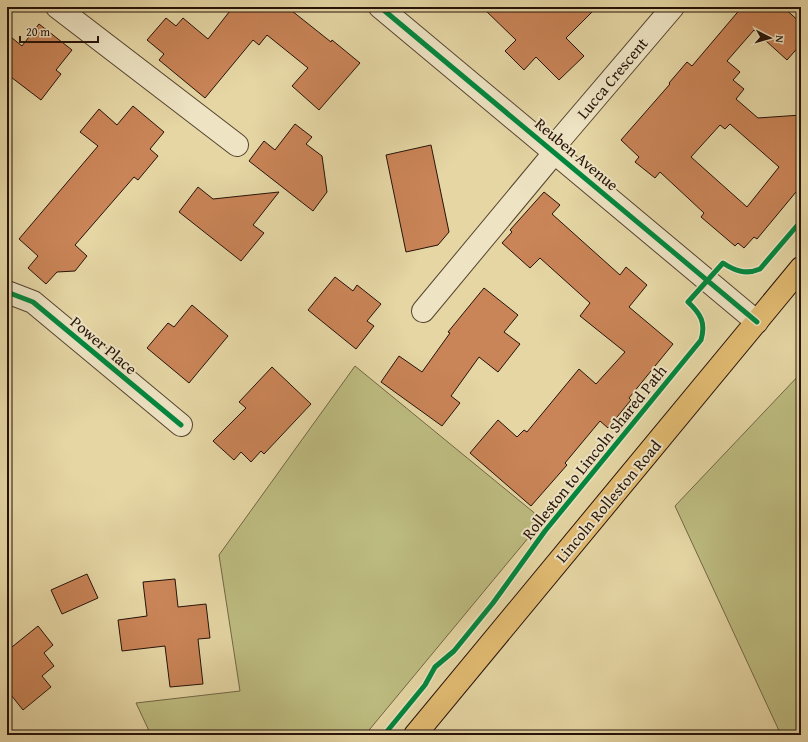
<svg xmlns="http://www.w3.org/2000/svg" width="808" height="742" font-family="'Gentium Book Plus',serif">
<style>
.green{fill:#bdbc80;stroke:#716744}
.building{fill:#c98457;stroke:#251209;fill-rule:evenodd}
.lines{fill:none;stroke-linecap:round;stroke-linejoin:round}
.minor-casing{stroke:#554330;stroke-width:24}
.major-casing{stroke:#251209;stroke-width:24}
.minor{stroke:#eee4c4;stroke-width:22}
.major{stroke:#e2bb72;stroke-width:22}
.cycleway-casing{stroke:#eee4c4;stroke-width:8}
.cycleway{stroke:#00873e;stroke-width:5}
.labels{text-anchor:middle;stroke-width:4;stroke-linejoin:round;paint-order:stroke}
.street-label{font-size:16px;fill:#251209;stroke:#eee4c4}
</style>
<rect width="100%" height="100%" fill="#e5d6a4"/>
<filter id="stains"><feTurbulence type="fractalNoise" baseFrequency=".005" numOctaves="4"/><feColorMatrix values="0 0 0 0 .2 0 0 0 0 .09 0 0 0 0 .02 0 0 0 .5 -.17"/></filter>
<radialGradient id="worn" r=".72"><stop offset=".6" stop-color="#630" stop-opacity="0"/><stop offset="1" stop-color="#630" stop-opacity=".3"/></radialGradient>
<!-- green -->
<path class="green" d="M355,366L543,520L365,735H151L136,703L240,691L219,555Z
M801,373V735H781L675,506Z"/>
<!-- building -->
<path class="building" d="M233,7H287L331,42L332,40L360,63L319,110L292,86L308,68L267,35L259,45L253,40L205,98L159,60L164,54L147,40L166,18L176,26L183,18L208,39Z
M482,7H597L566,38L584,56L559,80L536,57L524,70L505,51L516,40Z
M742,7H783L801,23V44L787,60L754,30L727,61L740,72L733,80L744,89L736,99L758,118L801,115V186L757,239L754,237L744,248L738,243L735,246L701,217L704,213L660,172L655,178L635,162L639,157L621,140L670,84L669,83L687,62L692,66ZM730,124L779,167L747,207L691,157L720,125L725,129Z
M39,24L72,50L56,70L61,74L41,100L7,74V34L22,46Z
M133,106L164,132L150,149L158,156L138,180L134,177L75,245L87,256L75,271L57,272L46,284L28,268L38,256L19,239L98,146L80,132L99,109L117,125Z
M295,124L312,137L306,144L322,156L327,192L313,211L249,161L264,141L275,150Z
M431,145L449,232L438,245L406,252L386,155Z
M198,187L213,199L279,192L253,225L264,233L241,261L179,212Z
M544,192L560,205L552,214L620,275L626,267L647,285L629,307L673,344L629,398L631,400L608,428L600,421L565,463L567,465L531,506L470,453L498,420L517,437L524,430L527,432L579,369L596,384L625,352L580,316L590,303L540,258L530,268L502,243L512,232L510,230Z
M335,277L353,291L357,285L381,304L367,321L374,326L356,349L308,310Z
M484,288L518,315L504,332L520,344L498,372L479,357L451,396L460,403L442,426L381,382L399,356L422,372L450,333L448,332Z
M192,305L228,336L189,383L147,348L168,323L174,327Z
M272,367L311,404L264,454L261,451L251,462L241,452L234,460L213,441L246,408L239,402Z
M87,574L98,598L62,614L51,590Z
M175,579L178,607L206,604L210,638L198,639L203,684L170,687L165,646L122,651L118,620L147,616L143,582Z
M38,626L53,645L44,653L54,666L42,676L51,687L23,710L7,690V651Z"/>
<g class="lines">
<defs>
<path id="minor" d="M57,7L237,145
M380,7L757,322
M552,149L673,7
M7,292L33,302L181,425
M423,311L555,152"/>
<path id="major" d="M415,735L801,268"/>
</defs>
<!-- minor casing -->
<use href="#minor" class="minor-casing"/>
<!-- major casing -->
<use href="#major" class="major-casing"/>
<!-- minor -->
<use href="#minor" class="minor"/>
<!-- major -->
<use href="#major" class="major"/>
<defs>
<path id="cycleway" d="M380,7L757,322
M7,292L33,302L181,425
M384,735L425,685L435,667L454,651L493,603L545,531L701,340C706,323 701,314 688,302L723,263C735,271 746,275 760,269L801,221"/>
</defs>
<!-- cycleway casing -->
<use href="#cycleway" class="cycleway-casing"/>
<!-- cycleway -->
<use href="#cycleway" class="cycleway"/>
</g>
<g class="labels">
<!-- street labels -->
<g class="street-label">
<text transform="translate(612 78) rotate(-50)" y="6">Lucca Crescent</text>
<text transform="translate(577 154) rotate(40)" y="6">Reuben Avenue</text>
<text transform="translate(104 345) rotate(40)" y="6">Power Place</text>
<text transform="translate(594 452) rotate(-51)" y="6">Rolleston to Lincoln Shared Path</text>
<text transform="translate(608 501) rotate(-50)" y="6">Lincoln Rolleston Road</text>
</g>
</g>
<!-- margin -->
<rect width="808" height="742" fill="none" stroke="#e5d6a4" stroke-width="24"/>
<rect x="8" y="8" width="792" height="726" fill="none" stroke="#251209" stroke-width="2"/>
<rect x="12" y="12" width="784" height="718" fill="none" stroke="#251209"/>
<!-- north arrow -->
<g transform="translate(770 38) rotate(96)" stroke="#eee4c4" stroke-width="3" paint-order="stroke">
<path d="M0-3L7 15L0 10L-7 15Z" fill="#251209"/>
<text y="-6" font-size="11" font-weight="bold" text-anchor="middle" fill="#251209">N</text>
</g>
<!-- scale -->
<path d="M20 36v6h78v-6" fill="none" stroke="#251209" stroke-width="2"/>
<text x="26" y="36" font-size="12" fill="#251209" stroke="#eee4c4" stroke-width="3" paint-order="stroke">20 m</text>
<rect width="100%" height="100%" filter="url(#stains)"/>
<rect width="100%" height="100%" fill="url(#worn)"/>
</svg>
